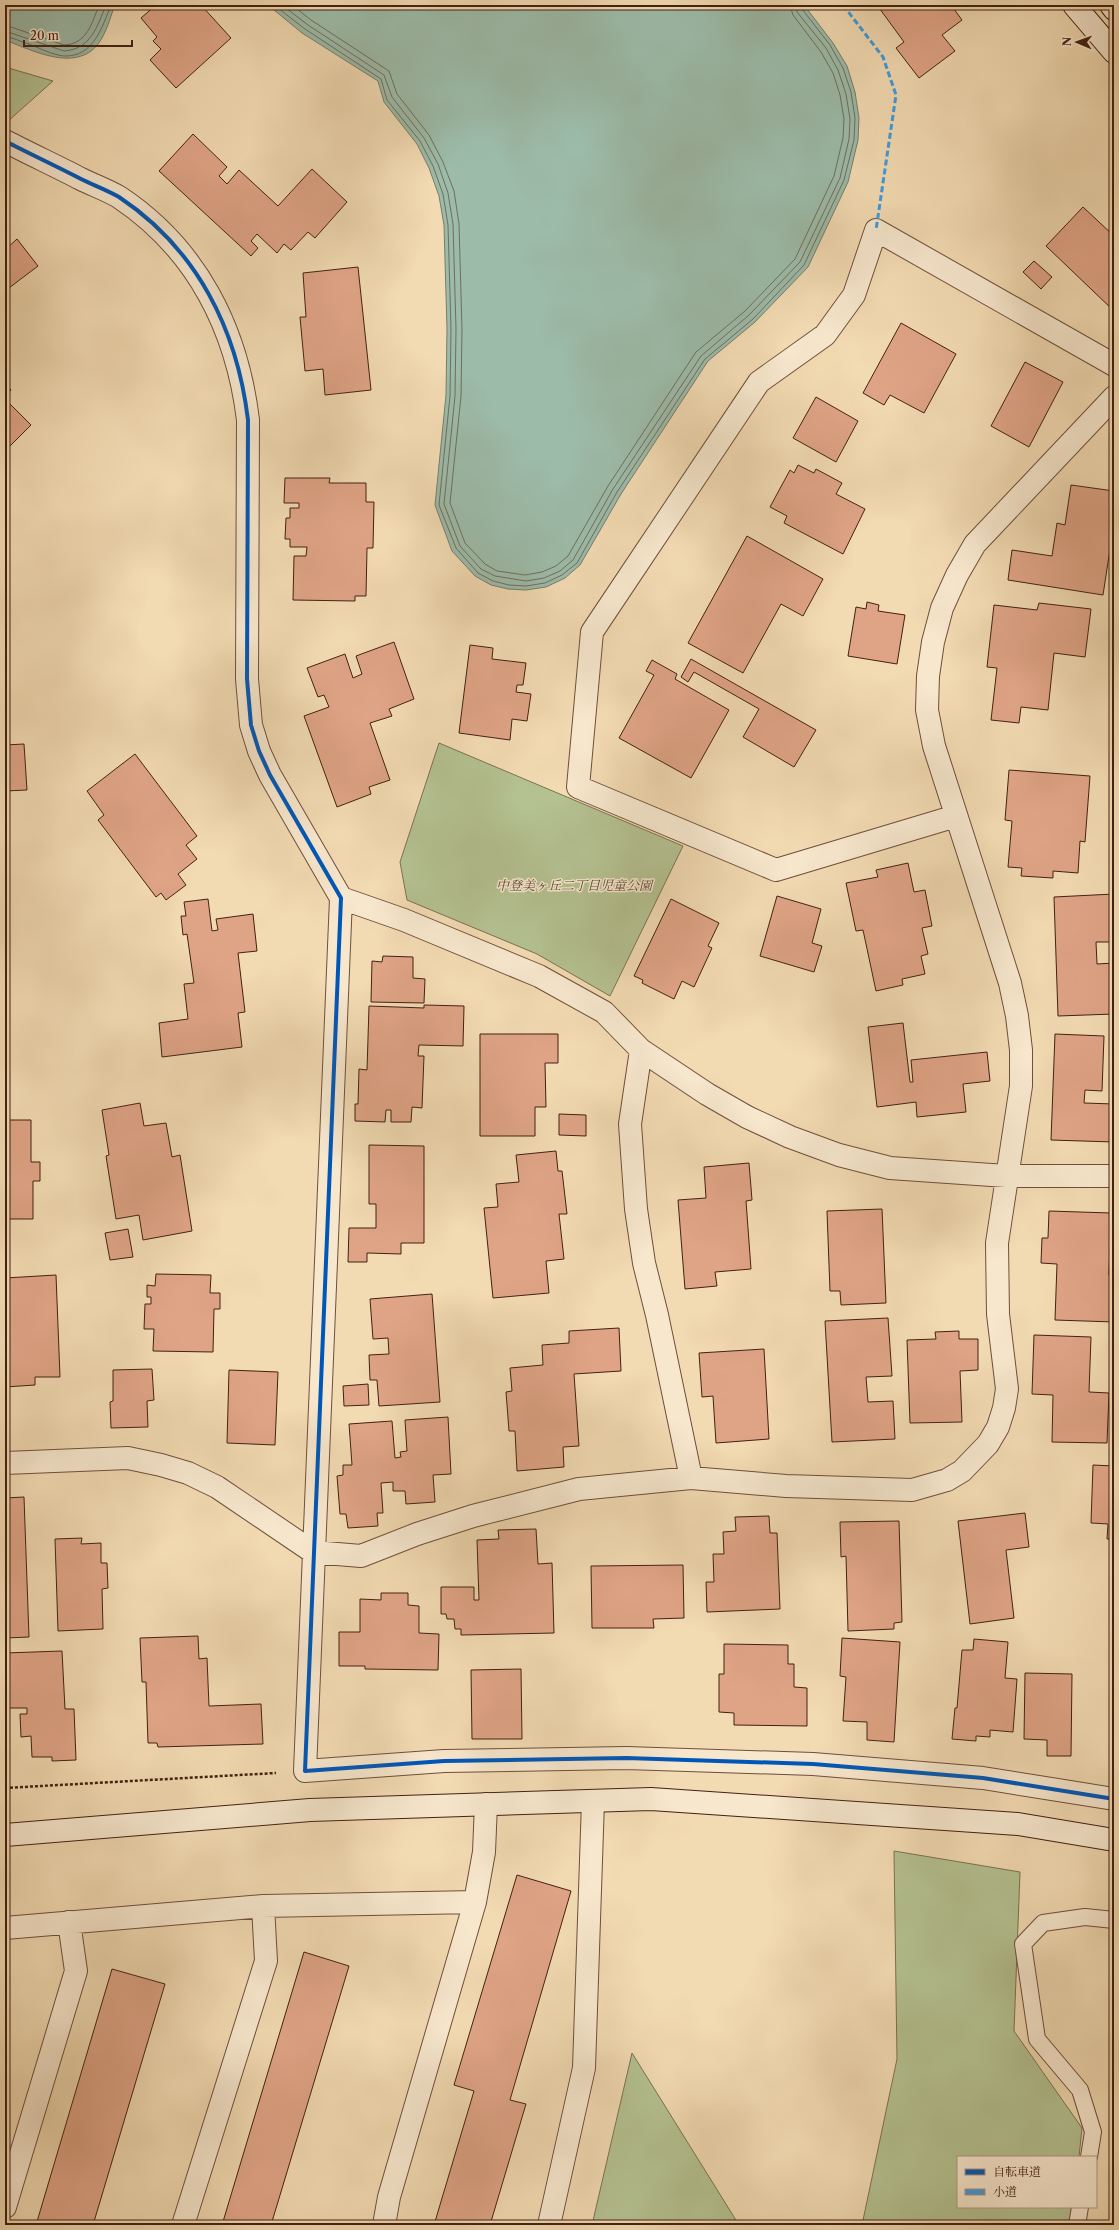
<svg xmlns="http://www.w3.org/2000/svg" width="1119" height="2230" font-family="'Libre Caslon Text','Noto Serif JP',serif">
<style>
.green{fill:#b4c191;stroke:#7b7152}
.water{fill:#9cbba9;stroke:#787d6d}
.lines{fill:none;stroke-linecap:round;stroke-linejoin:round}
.shore{stroke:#6f6e5e;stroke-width:1}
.building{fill:#dfa486;stroke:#422113}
.lane-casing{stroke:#6e4f3b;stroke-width:18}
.street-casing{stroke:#6e4f3b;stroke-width:24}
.secondary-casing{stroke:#422113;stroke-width:24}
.path{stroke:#422113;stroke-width:2.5;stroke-dasharray:3 2;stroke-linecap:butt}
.lane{stroke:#f7e7cd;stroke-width:16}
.street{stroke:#f7e7cd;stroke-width:22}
.secondary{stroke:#f7e7cd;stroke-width:22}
.quiet{stroke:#3f9bde;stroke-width:3;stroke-dasharray:6 3;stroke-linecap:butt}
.cycleway-casing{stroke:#f7e7cd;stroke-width:6}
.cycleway{stroke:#0057b8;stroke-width:4}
.labels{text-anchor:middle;stroke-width:3;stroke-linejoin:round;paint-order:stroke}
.park-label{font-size:13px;font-style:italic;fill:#5e4932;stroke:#f7e7cd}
</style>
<rect width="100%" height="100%" fill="#f2dab2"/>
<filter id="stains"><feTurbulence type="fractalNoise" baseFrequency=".005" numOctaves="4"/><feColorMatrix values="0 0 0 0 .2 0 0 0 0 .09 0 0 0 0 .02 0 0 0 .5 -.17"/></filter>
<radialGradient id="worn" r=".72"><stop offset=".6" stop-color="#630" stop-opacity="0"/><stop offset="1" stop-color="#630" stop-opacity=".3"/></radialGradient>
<!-- green -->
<path class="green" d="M5,67L53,81L7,122L5,120Z
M439,743L683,846L610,996L537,954L407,900L400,862Z
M894,1851L1020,1872L1014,2031L1082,2128L1079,2157H958V2207H1074L1073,2225H862L897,2059Z
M632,2053L739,2225H592Z"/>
<!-- water -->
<path class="water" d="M5,5H115C111,15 108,27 103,36C83,76 36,52 5,40Z
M268,5H804L833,43L847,66L855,92L859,118L858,140L848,182L808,267L755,322L708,361L621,494L580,565L565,578L546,587L526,590L508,589L491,585L475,576L452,551L435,505L446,395L447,329L444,225L439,196L429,168L417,144L384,102L378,81L302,33Z"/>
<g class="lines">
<!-- shore -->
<path class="shore" d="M274,5L305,29L381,79L387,100L420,141L433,166L443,194L448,225L451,329L450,396L439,505L456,548L478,573L493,581L509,585L526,586L545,583L562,575L577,563L617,492L705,359L753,319L804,265L844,180L854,140L855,118L851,92L843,68L830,45L802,9L801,5
M282,5L308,25L384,75L392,97L424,138L438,164L448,193L453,224L456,329L455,396L444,504L460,546L481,569L495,576L526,581L544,578L560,571L573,560L613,489L701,356L749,315L800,262L840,178L849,139L850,119L846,94L838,70L826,48L797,12L796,5
M292,5L311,20L389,71L397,94L429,135L443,162L454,191L459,224L462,329L461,396L450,503L465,543L485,564L497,571L525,575L542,572L556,566L568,556L608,486L696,352L745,311L795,259L834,176L843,138L844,119L840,95L833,73L821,52L793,15L790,5
M5,25L64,45C87,44 92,23 99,5
M5,31L64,51C91,49 97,27 106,5
M5,37C13,37 21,42 29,44C39,48 53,55 64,56C94,57 102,27 111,5"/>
</g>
<!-- building -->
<path class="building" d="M156,5H201L231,38L176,88L150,60L161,49L153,41L157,37L141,18Z
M877,5H951L962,20L942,35L955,51L919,78L896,48L904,42Z
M193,134L227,167L219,176L227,184L239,170L278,206L312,169L347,202L315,238L308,232L291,250L284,244L277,253L257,234L251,241L258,248L251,256L159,171Z
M1083,207L1114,236V311L1046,246Z
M17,239L38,266L5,291V245L7,248Z
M1034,261L1052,277L1041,289L1023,272Z
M358,267L371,390L325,395L323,369L305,371L300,317H306L303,273Z
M901,323L956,354L924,413L890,395L884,405L863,393Z
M1025,362L1063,382L1029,447L991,426Z
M5,383L11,390L5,396Z
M816,397L858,421L836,462L793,438Z
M5,399L31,425L5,451Z
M798,465L814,473L816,469L842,483L836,494L865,509L843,554L784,523L787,516L770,507L790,470L794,473Z
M285,478H330L329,483H366V502H374L373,548H367L366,596H355V601L293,600L294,556H306L307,547H290V539H285L286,518H290V508H299V503H284Z
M1071,485L1114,491V523L1103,595L1008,580L1012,550L1052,556L1057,523L1065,525Z
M747,536L823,579L803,616L781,604L743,673L688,643Z
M867,602L879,605L878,611L905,615L897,664L848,656L856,607L866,609Z
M1039,603L1091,609L1085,657L1054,653L1048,710L1021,707L1019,723L991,720L997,668L987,667L994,605L1037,610Z
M394,642L414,699L389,709L392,716L370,723L390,780L369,787L371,794L337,807L304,716L329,707L324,695L318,697L307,668L345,654L353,678L362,674L356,656Z
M470,645L493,648L492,659L526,663L523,685H517L516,692L531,694L527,721L512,719L510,740L459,733Z
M691,659L816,730L794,767L743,737L759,709L694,672L688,682L681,677Z
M652,660L677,674L675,679L729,710L691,778L619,738L654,675L646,671Z
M24,744L27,790L5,791V745Z
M135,754L197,836L186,845L197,859L178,874L186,885L166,900L161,893L156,897L98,820L104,815L87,791Z
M1009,770L1090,776L1085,842L1080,841L1078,873L1053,871V878L1021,876L1022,868L1008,867L1012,821L1005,820Z
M908,863L914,892L925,890L932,926L922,928L928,954L921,956L925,974L902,979L903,985L876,991L863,930L856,931L846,883L878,877L876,870Z
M1114,894V942H1096L1097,964L1114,963V1014L1058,1016L1054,897Z
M777,896L821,909L812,943L822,946L814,972L760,956Z
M208,899L212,931L218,930L216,919L253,914L257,951L238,953L245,1012L238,1013L242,1047L162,1057L159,1023L188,1019L184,984L194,983L187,934L183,935L181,916H186L184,902Z
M671,899L719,923L708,946L712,948L694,987L682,981L674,999L642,983L643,980L634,976Z
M383,956L413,957V978L425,979L424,1003L371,1002L372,961L382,962Z
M424,1005L464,1006L463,1046L419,1045L418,1056H424L422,1108L412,1107L411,1122H391V1110H386L385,1122L355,1121V1104H358L359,1069L367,1070L369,1006L424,1008Z
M903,1023L910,1082H913L911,1060L987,1052L990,1081L963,1084L966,1112L917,1117L916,1102L877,1107L868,1027Z
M480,1034H558V1063H545L546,1107H535V1136H480Z
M1055,1034L1104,1036L1102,1091L1085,1090L1084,1103L1114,1104V1142L1051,1140Z
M140,1103L144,1126L166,1123L172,1157L180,1155L192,1231L143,1240L139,1215L116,1219L106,1156L109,1155L102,1110Z
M559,1114L586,1115V1136L559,1135Z
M5,1120H31V1162H40V1181H33V1219H5Z
M369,1145L424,1146V1243H401V1254L367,1253V1262H348L349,1228H376V1204H369Z
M556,1151L558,1171H562L567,1214H559L564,1259L546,1261L549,1293L493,1298L484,1208L498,1207L496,1184L519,1182L516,1155Z
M749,1163L752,1200L746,1201L751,1269L715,1272L717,1286L685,1289L678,1200L706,1198L704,1167Z
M882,1209L886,1303L841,1305L840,1291H830L827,1211Z
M1049,1211L1111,1213L1109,1275H1114V1322L1055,1320L1057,1264L1041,1263L1042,1238H1048Z
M128,1229L133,1257L110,1260L105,1233Z
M156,1274L211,1275L210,1293H220V1309H214L213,1352L153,1351L154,1329H144L145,1304H151V1297H147V1285L155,1286Z
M56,1275L60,1377H35V1385L5,1387V1278Z
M432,1294L440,1402L379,1406L377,1380H370L369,1355L389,1354L388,1338L373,1339L370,1299Z
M888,1318L892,1376L866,1377L868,1402L893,1401L895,1439L832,1442L825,1321Z
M619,1328L621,1371L574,1374L579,1446L563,1447L564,1467L517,1471L515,1431H509L506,1392L512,1391L510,1368L543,1365L542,1345L569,1343V1331Z
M959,1331V1339H978V1370L960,1371L962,1422L910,1423L907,1340L936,1339L935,1332Z
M1034,1335L1091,1337L1089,1392L1109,1393L1107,1443L1052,1442L1053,1395L1032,1394Z
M764,1349L769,1439L716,1443L713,1396L702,1397L699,1353Z
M152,1369L154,1400L147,1401L148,1427L111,1428L110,1402L113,1401V1370Z
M229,1370L278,1372L275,1445L227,1443Z
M368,1384L369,1405L344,1406L343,1386Z
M448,1417L451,1474L433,1475L435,1502L406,1504L405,1491H393V1482L381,1483L383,1513H377L378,1526L348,1528L346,1514H340L337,1476L343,1475V1465H352L349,1424L392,1421L395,1458L401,1457L400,1452L407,1451L405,1420Z
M1093,1465L1114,1466V1539H1107L1108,1524L1091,1523Z
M24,1497L29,1637L5,1638V1498Z
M1025,1513L1029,1547L1006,1550L1014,1618L970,1624L958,1521Z
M769,1516L770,1533H777L780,1609L707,1612L706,1582H714L713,1554H724L723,1532L736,1531L735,1517Z
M899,1521L902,1622L894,1623V1629L848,1631L846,1556L841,1557L840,1522Z
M536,1529L538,1564L552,1563L554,1633L461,1635V1629H455L454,1619H447L446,1614H441V1587H474V1600H479L477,1540L499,1539L498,1530Z
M82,1538L81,1544L101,1543V1563H107L108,1588L102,1589L103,1629L58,1631L55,1539Z
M683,1565L684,1618L653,1619L654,1628H592L591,1566Z
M381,1593H408V1605L419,1606V1633L439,1634L438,1670L365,1669V1666H339V1632H360V1599L381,1600Z
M198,1636L199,1659L207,1658L209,1706L261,1704L263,1744L158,1747L157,1743H148L146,1682H142L140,1638Z
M842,1638L900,1642L894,1742L867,1740V1722L843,1721L846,1677L840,1676Z
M974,1639L1008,1642L1005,1678L1017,1679L1013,1732L990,1730V1737L976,1736V1741L952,1739L955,1708H957L962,1650H973Z
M724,1644L788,1645V1664H794V1687L807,1688V1726L734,1725V1713L719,1712V1674H724Z
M62,1651L65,1709H74L76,1760L52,1761V1757H32L31,1736L21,1737L20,1714H27V1708H8L5,1653Z
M521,1669L522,1739H472L471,1670Z
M1025,1673L1072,1674L1071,1756H1047V1740L1024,1739Z
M517,1875L571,1891L510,2100L526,2104L490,2225H434L474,2091L454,2085Z
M304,1952L349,1966L271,2225H222Z
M112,1969L165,1984L93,2225H36Z"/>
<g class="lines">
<defs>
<path id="lane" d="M1089,2157L1093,2132L1080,2090L1037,2039L1023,1944L1043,1923L1085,1917L1114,1920
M1077,2225L1080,2207"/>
<path id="street" d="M5,141C30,154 56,166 81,179C93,185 107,190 119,197C197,249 237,329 248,420L247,679L251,725L259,751L270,775L341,898L305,1771L444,1761L626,1758L813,1764L983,1778L1114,1799
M956,816L776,870L578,787L592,632L759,382L825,335L854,295L876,230L1114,365
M341,898L404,920L539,976L604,1012L641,1050L707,1094L747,1117L790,1137L839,1155L890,1168L1006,1176H1114
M641,1050L630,1124L636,1209L644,1263L657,1315L691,1478
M5,1463L128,1458L161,1465L188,1473L217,1487L313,1552L361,1556L417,1534L473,1516L579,1489L691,1478L786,1486L912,1490L947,1480L962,1471L988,1444L998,1427L1004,1408L1007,1389L998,1314L997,1243L1021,1086V1050L1017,1016L1010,983L934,746L927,710L928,676L933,642L942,608L957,575L975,544L1114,397
M5,1928L263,1906L475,1902
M5,2207L76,1971L69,1922
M183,2225L266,1961L263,1906
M384,2225L389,2197L475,1902L484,1852L486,1804
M549,2225L584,2068L593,1801"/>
<path id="secondary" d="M1074,5L1114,52
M1111,5L1114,9
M5,1835L310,1810L651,1799L1018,1824L1114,1840"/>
</defs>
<!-- lane casing -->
<use href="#lane" class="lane-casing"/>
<!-- street casing -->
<use href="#street" class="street-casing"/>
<!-- secondary casing -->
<use href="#secondary" class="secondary-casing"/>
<!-- path -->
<path class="path" d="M5,1788L276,1773"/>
<!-- lane -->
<use href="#lane" class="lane"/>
<!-- street -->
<use href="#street" class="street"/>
<!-- secondary -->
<use href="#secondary" class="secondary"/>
<!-- quiet -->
<path class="quiet" d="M843,5L883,57L896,95L876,230"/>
<defs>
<path id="cycleway" d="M5,141C30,154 56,166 81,179C93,185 107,190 119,197C197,249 237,329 248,420L247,679L251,725L259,751L270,775L341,898L305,1771L444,1761L626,1758L813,1764L983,1778L1114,1799"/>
</defs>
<!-- cycleway casing -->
<use href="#cycleway" class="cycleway-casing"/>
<!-- cycleway -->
<use href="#cycleway" class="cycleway"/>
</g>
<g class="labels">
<!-- park labels -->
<g class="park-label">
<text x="574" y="890">中登美ヶ丘二丁目児童公園</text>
</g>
</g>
<!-- margin -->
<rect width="1119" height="2230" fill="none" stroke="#f2dab2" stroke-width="20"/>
<rect x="6" y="6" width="1107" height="2218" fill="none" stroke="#422113" stroke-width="2"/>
<rect x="10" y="10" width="1099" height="2210" fill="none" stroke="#422113"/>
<!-- legend -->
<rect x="957" y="2156" width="140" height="52" fill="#f7e7cd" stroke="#af9883"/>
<rect x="965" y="2169" width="20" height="6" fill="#0057b8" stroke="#af9883"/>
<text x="993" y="2176" font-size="12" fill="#422113">自転車道</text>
<rect x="965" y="2189" width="20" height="6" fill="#3f9bde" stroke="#af9883"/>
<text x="993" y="2196" font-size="12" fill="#422113">小道</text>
<!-- north arrow -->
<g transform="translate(1077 42) rotate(272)" stroke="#f7e7cd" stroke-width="3" paint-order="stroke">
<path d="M0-3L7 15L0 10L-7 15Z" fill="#422113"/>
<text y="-6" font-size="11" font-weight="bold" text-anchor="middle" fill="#422113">N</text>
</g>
<!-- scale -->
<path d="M24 40v6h108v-6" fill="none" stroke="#422113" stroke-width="2"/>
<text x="30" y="40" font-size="12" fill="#422113" stroke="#f7e7cd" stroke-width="3" paint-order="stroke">20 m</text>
<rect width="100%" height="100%" filter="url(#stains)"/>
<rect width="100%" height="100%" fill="url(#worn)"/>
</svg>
